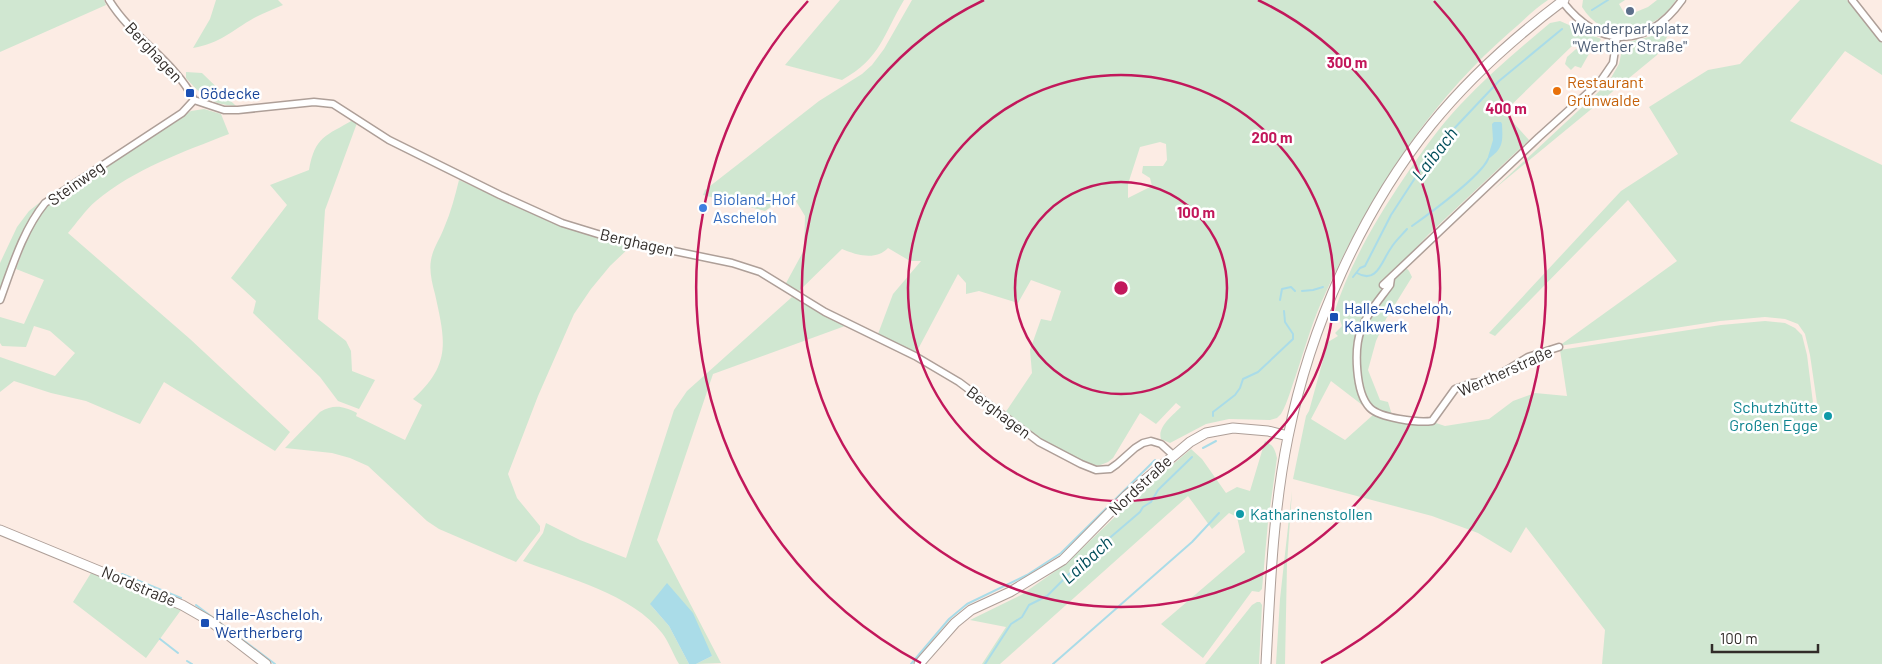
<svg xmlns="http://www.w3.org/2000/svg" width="1882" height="664" font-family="Barlow,sans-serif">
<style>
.green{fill:#d0e7d1;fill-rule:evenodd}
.water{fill:#aadce8}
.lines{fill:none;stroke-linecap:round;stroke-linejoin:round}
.stream{stroke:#aadce8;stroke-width:2}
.street-casing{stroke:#ae9f98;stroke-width:9}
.secondary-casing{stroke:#ae9f98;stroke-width:11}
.street{stroke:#fff;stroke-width:6}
.secondary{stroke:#fff;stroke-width:9}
.ring{fill:none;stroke:#c2185b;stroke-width:2.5}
.service-dot{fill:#5c6f8a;stroke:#fff;stroke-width:2}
.food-dot{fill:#e8710a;stroke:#fff;stroke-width:2}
.transit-dot{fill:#1a4fb4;stroke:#fff;stroke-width:2}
.shop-dot{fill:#3f7fe0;stroke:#fff;stroke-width:2}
.culture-dot{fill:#0f9aa8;stroke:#fff;stroke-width:2}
.labels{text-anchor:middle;stroke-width:5;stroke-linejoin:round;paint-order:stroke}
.service-label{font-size:16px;fill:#4e5e75;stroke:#fff}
.street-label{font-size:16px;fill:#312c29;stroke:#fff}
.food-label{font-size:16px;fill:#c56008;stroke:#fff;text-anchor:start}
.transit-label{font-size:16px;fill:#164399;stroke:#fff;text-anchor:start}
.shop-label{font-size:16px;fill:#366cbe;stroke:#fff;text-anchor:start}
.culture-label{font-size:16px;fill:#0d838f;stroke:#fff;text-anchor:end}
.water-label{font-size:18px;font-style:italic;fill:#004d5a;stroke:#fff}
.centre{fill:#c2185b;stroke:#fff;stroke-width:2.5}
.ring-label{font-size:15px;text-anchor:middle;font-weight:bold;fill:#c2185b;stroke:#fff;stroke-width:5;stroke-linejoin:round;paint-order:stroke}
</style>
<rect width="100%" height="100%" fill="#fcece4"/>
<!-- green -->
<path class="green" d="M0,0H104L106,5L0,52Z
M216,0H278L283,5C274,9 263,13 254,18C231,31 221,43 193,48L210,19Z
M840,0H904C883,35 881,58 842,80L785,65Z
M912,0H1548C1534,9 1523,21 1510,32C1425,106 1366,201 1321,303C1311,326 1304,351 1296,375C1291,388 1288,402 1281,414L1277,418L1270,420L1229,419L1206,424L1170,443L1161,439C1157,427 1173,415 1181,407L1176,403L1156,424L1140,413L1113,458L1108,462L1098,466L1085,462L1042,439L1005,413L1032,373L1030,350L1041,319L1051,321L1061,291L1031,280L1018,303L979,291L966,294V283L958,274L916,353L878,334L893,294L921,261H910L888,248C876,261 856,255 842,249L797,293L785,285L804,250L805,216L791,193L765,211L703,195L705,190L819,101L862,74L872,65L884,49ZM1160,142L1166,144L1167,160L1163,166H1143L1142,173L1150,178L1152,186L1128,198V184L1140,147Z
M1583,0H1625L1619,4L1626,16L1648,7L1657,0H1676C1654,34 1605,45 1582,7Z
M1800,0H1847L1882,43V75L1845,51L1790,121L1882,165V664H1602L1605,630L1526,527L1511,553L1478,533L1432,516L1293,479L1306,416L1309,411L1328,342L1338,336L1335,333L1342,326L1340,320L1334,313C1350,264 1375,221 1404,178C1421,153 1439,127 1460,105C1488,75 1519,49 1550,23L1560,21L1601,39L1596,48L1572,46L1504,112L1529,140L1429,234L1402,263L1409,271L1412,277L1386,319L1376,341L1368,370L1380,400L1388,402L1392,415L1427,424L1436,423L1445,426L1489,419L1513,401L1535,393L1567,396L1560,350L1721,325L1765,321L1785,323L1795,328L1802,335L1807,355L1813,403H1817L1810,355L1805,334L1798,324L1785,319L1765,317L1720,321L1559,346L1677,261L1628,200L1495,336L1489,333L1621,191L1678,154L1649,107L1708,70L1740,64ZM1331,381L1374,414L1345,440L1311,419Z
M1672,28L1657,55L1493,190L1608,83L1619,64L1623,45C1630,40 1640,40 1648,37C1656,34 1663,30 1672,28Z
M1576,49L1590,52L1581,68L1575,66L1571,70L1565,64L1567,57Z
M186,72L202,73L236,106C210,104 203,97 186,78Z
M204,109L221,114L229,134C183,152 134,169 96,201C85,210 77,223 68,233L190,339L290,432L275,451L164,382L140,424L86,401L51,393L14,381L0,392V357L55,376L75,353L50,331L34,326L26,347L2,346L0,343V317L24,324L44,280L16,269L29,233L37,217L49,204L191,111Z
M353,120L357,123L325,210L318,319L346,341L351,351L352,371L375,380L359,409L338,401L320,377L253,313L256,301L231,278L287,205L270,185L309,170C315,136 326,136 353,120Z
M459,180L497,197L632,245L610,266L591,289L574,314L538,396L508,474L517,498L540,526V531L516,562L439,529L427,521L368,466L350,458L332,453L285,448L320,412C334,404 343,406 357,413L356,416L405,440L422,405L413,399C452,364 445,340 435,294C432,283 429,270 431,260C433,248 440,239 444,228C451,212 455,196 459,180Z
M44,199L31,215L0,289V263L17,227L29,211Z
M792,297L845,326L713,374L657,540L721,663L696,664L712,656L650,604L669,626L689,664H679C673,654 669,642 662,633C632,594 567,578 523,561L543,533L546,523L580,540L626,558L674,410L687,391Z
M1265,441C1273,445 1275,449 1277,458L1268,522L1262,589L1259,592L1252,591L1203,658L1161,624L1245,552L1237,517L1229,513L1212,529L1188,496L1000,664H982L1006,627L970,620L1021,595L1067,563L1145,488L1191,449L1202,459L1226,493L1237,487L1250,491Z
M1292,491L1287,564L1285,664H1276L1280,599Z
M91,573L181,610L146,658L73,602Z
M1257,602H1260L1262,605L1259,664H1205L1252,605Z"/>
<!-- water -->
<path class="water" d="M1494,122H1501L1502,124C1503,143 1503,149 1487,160L1493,140L1492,124Z
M667,583L693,613L712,656L696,664H689L669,626L650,604Z"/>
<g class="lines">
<!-- stream -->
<path class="stream" d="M1592,10L1608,0
M1412,226C1429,214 1481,176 1488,159
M1357,273C1377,285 1382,260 1391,248C1395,241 1402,235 1407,229
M1353,277L1360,268L1365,266L1391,215L1432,152L1499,81L1562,29
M1302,291L1313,290L1323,287
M1280,300L1282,289L1291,287L1295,291
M1213,416V412L1235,395L1240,388L1243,379L1258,372L1293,339V334L1285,322L1284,311
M1203,448L1216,441
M122,574L181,598
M196,605L275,664
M160,639L178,653
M187,661L192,664
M911,664L949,619L967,604L1027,575L1061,553L1155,460
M985,664L1011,624L1022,617L1029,605L1047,596L1078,565L1140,512L1143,507L1151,502L1158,490L1192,457
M1053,664L1192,542L1219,513"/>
<defs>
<path id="street" d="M109,0C132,38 175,61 194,100L224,110H238L314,102L333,104L389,140L500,195L562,223L611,238L732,263L760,272L825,312L915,356L959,382L1039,442L1081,464L1096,470L1110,469L1117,464L1135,448L1143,443L1151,441L1161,444L1173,455
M1852,0L1882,38
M1562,1C1599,49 1647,49 1682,0
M1391,278L1390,285C1380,299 1367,313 1361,330C1354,348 1355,393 1370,408C1380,418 1418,423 1432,421L1455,389L1472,383L1489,381L1528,357L1559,347
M1383,285L1539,137L1600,82L1613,63L1617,37
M0,300C12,267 23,230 45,203L182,113L194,100"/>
<path id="secondary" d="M0,530L182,605L210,621L266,664
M919,664L955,623L971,610L1010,592L1063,560L1126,496L1190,442L1206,433L1233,428L1268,431L1288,436
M1266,664C1270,588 1273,511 1288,437C1310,327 1361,212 1431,125C1469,78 1516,36 1564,0"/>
</defs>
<!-- street casing -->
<use href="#street" class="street-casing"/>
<!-- secondary casing -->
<use href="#secondary" class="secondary-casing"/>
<!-- street -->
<use href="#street" class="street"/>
<!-- secondary -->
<use href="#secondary" class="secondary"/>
</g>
<!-- distance rings -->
<g class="ring">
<circle cx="1121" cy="288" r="106"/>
<circle cx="1121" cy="288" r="213"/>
<path d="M1258 0A319 319 0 1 1 984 0"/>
<path d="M921 663A425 425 0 0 1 808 1M1434 1A425 425 0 0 1 1321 663"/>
</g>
<!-- markers -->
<circle class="service-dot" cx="1630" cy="11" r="5"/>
<circle class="food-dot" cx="1557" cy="91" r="5"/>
<g class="transit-dot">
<rect x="185" y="88" width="10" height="10" rx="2.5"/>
<rect x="1329" y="312" width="10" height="10" rx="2.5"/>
<rect x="200" y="618" width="10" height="10" rx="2.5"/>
</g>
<circle class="shop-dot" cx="703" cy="208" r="5"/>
<g class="culture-dot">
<circle cx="1828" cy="416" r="5"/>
<circle cx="1240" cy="514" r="5"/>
</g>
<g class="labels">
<!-- service labels -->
<g class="service-label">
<text x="1630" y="34">Wanderparkplatz<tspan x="1630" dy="18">"Werther Straße"</tspan></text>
</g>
<!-- street labels -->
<g class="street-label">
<text transform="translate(154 52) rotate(47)" y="6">Berghagen</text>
<text transform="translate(76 183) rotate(-35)" y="6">Steinweg</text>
<text transform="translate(637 242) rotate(13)" y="6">Berghagen</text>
<text transform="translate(1505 371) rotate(-24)" y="6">Wertherstraße</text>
<text transform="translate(999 412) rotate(37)" y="6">Berghagen</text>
<text transform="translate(1140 485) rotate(-43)" y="6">Nordstraße</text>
<text transform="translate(139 586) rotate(23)" y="6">Nordstraße</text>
</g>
<!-- food labels -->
<g class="food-label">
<text x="1567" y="88">Restaurant<tspan x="1567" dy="18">Grünwalde</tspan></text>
</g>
<!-- transit labels -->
<g class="transit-label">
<text x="200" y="99">Gödecke</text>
<text x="1344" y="314">Halle-Ascheloh,<tspan x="1344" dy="18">Kalkwerk</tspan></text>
<text x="215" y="620">Halle-Ascheloh,<tspan x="215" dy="18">Wertherberg</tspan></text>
</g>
<!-- shop labels -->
<g class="shop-label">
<text x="713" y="205">Bioland-Hof<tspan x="713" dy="18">Ascheloh</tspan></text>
</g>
<!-- culture labels -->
<g class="culture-label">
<text x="1818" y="413">Schutzhütte<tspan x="1818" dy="18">Großen Egge</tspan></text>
<text x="1250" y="520" text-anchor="start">Katharinenstollen</text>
</g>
<!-- water labels -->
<g class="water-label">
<text transform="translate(1435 154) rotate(-52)" y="6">Laibach</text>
<text transform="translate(1087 560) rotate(-42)" y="6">Laibach</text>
</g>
</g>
<circle cx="1121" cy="288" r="8" class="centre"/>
<g class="ring-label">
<text x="1347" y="68">300 m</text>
<text x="1506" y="114">400 m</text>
<text x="1272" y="143">200 m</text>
<text x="1196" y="218">100 m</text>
</g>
<!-- scale -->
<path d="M1712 644v8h106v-8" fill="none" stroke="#312c29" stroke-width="2.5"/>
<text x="1720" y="644" font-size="15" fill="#312c29" stroke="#ffffff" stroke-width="4" paint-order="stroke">100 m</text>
</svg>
